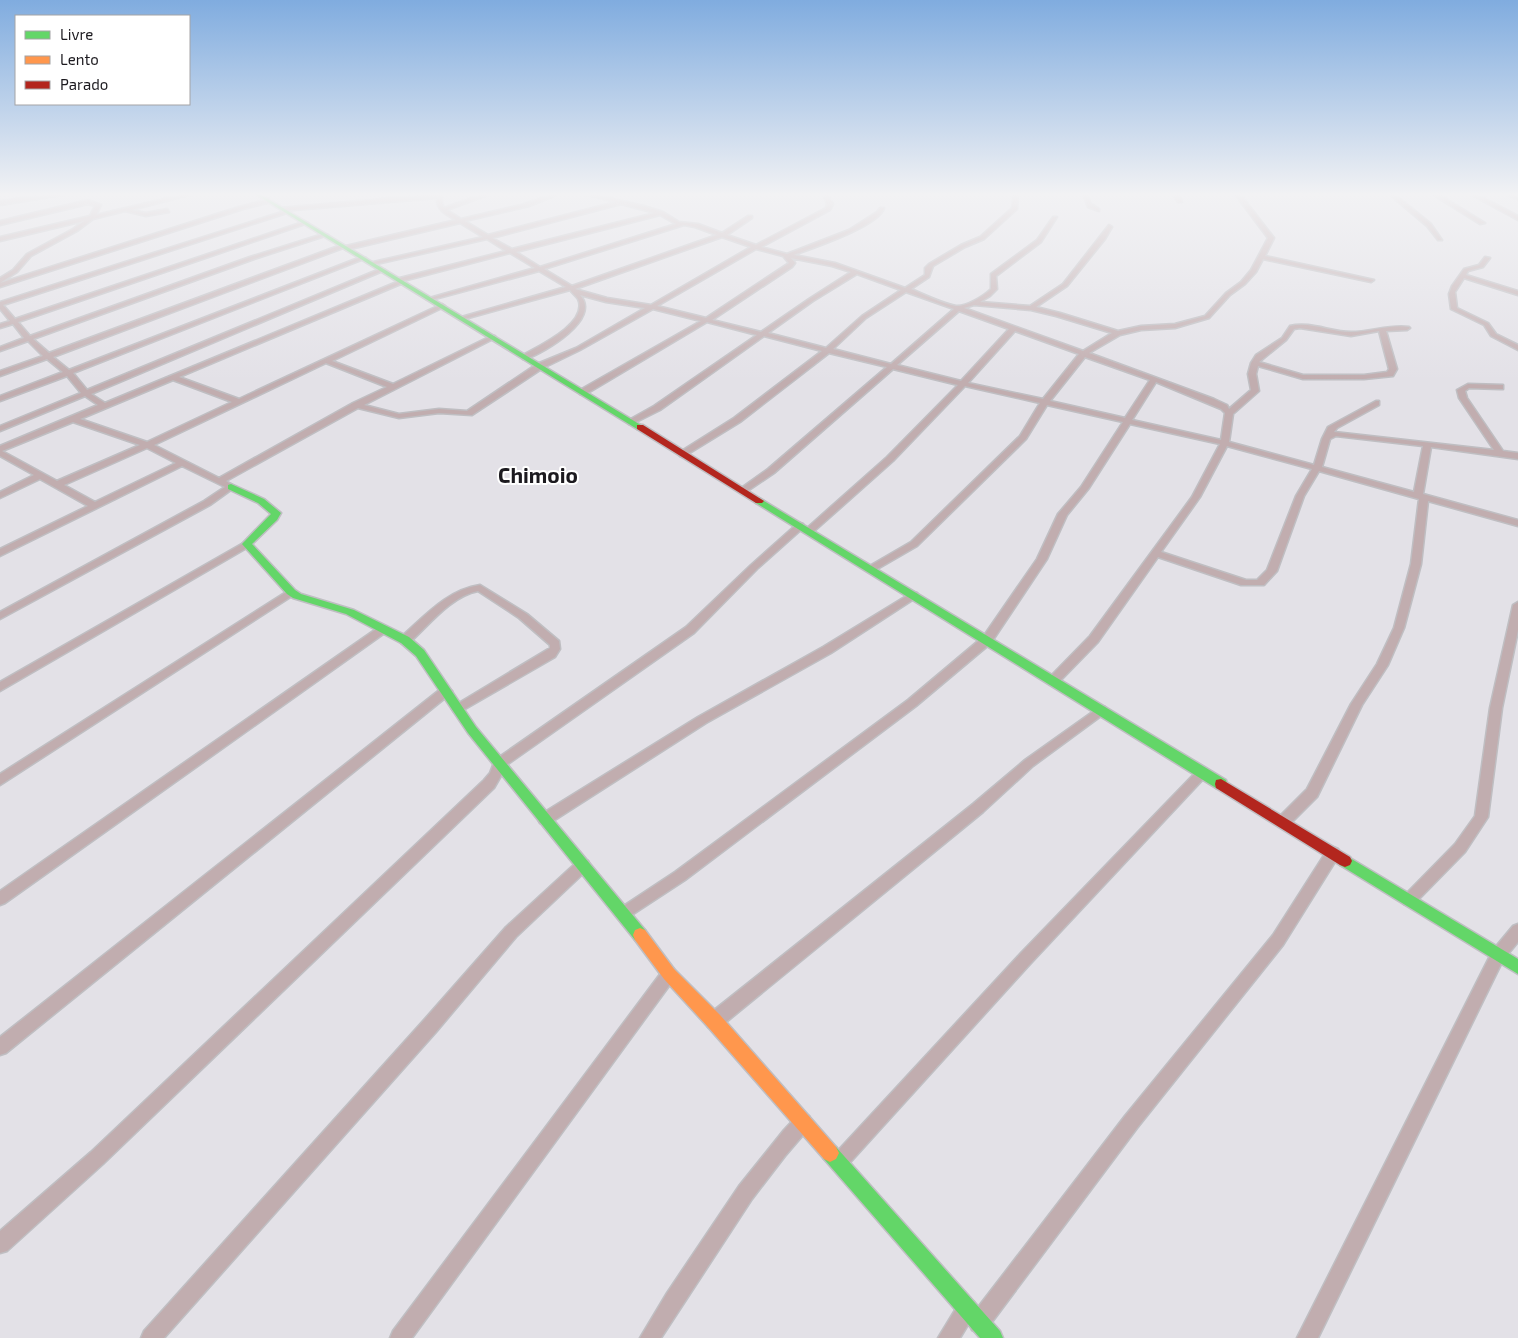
<svg xmlns="http://www.w3.org/2000/svg" width="1518" height="1338" font-family="'Exo 2',sans-serif">
<style>
.lines{fill:none;stroke-linecap:round;stroke-linejoin:round}
.street-casing{stroke:#bfbec2;stroke-width:3}
.fast-casing{stroke:#bfbec2;stroke-width:3}
.slow-casing{stroke:#bfbec2;stroke-width:3}
.jam-casing{stroke:#bfbec2;stroke-width:3}
.street{fill:#c1adaf;fill-rule:evenodd}
.fast{fill:#63d668;fill-rule:evenodd}
.slow{fill:#ff974d;fill-rule:evenodd}
.jam{fill:#b3261e;fill-rule:evenodd}
.labels{text-anchor:middle;stroke-width:4;stroke-linejoin:round;paint-order:stroke}
.far-town-label{font-size:21px;font-weight:bold;fill:#1c1a1f;stroke:#fff}
</style>
<rect width="100%" height="100%" fill="#e3e1e7"/>
<g class="lines">
<defs>
<path id="street" d="M55,194H68L0,205V201Z
M185,194H193L131,210L146,213L167,209L169,212L146,216L125,211L93,219L77,231L31,256L17,272L0,283V278L13,270L27,254L73,229L84,221L0,241V237L90,216L95,206L88,204L0,225V221L88,200L101,205L96,215Z
M438,194H442V203L444,208L483,194H490L447,210L461,219L525,204L552,194H559L529,206L465,221L488,235L616,202L584,194H592L644,206L663,212L679,222L698,224L722,233L748,216H752V218L727,235L756,245L826,208L827,204L823,194H827L833,204L830,210L761,247L787,254L849,230L877,212L880,208H884C879,226 812,248 794,255L835,263L905,288L925,275V268L929,264L961,245L980,237L1012,208L1014,194H1018L1017,209L984,239L965,247L933,266L929,277L911,289C925,295 941,303 956,306C966,307 984,296 991,289V274L1037,240L1053,217H1057L1041,242L996,276L997,289L990,296L980,302L1030,306L1063,284L1109,225L1112,227L1105,239L1067,286L1036,307L1060,313L1118,331L1141,326L1175,324L1205,316L1226,293L1241,282L1251,270L1268,238L1235,194H1240L1274,238L1265,256L1374,280L1371,282L1263,259L1256,272L1245,284L1230,295L1209,318L1175,328L1141,330L1120,335L1089,353L1214,399L1227,405L1229,409L1251,390L1248,374L1251,363L1256,355L1282,338L1290,326C1310,321 1331,332 1351,332C1371,332 1390,324 1409,327L1410,328L1407,330L1386,331L1397,369L1393,376L1364,379H1303L1258,366L1256,374L1259,391L1233,414L1229,442L1314,465L1322,439L1328,427L1376,401H1379V405L1337,428L1334,432L1494,450L1459,398L1457,390L1468,384L1503,385V389H1500L1469,388L1465,391L1467,398L1503,451L1518,453V459L1431,447L1423,494L1518,520V526L1428,501L1421,564L1404,628L1388,665L1362,705L1317,797L1288,826L1283,827L1278,826L1276,822L1278,818L1307,789L1351,704L1377,664L1394,628L1411,564L1419,499L1319,471L1304,496L1277,571L1264,585H1241L1158,557L1098,642L1057,684H1049L1047,681L1049,678L1090,636L1192,497L1220,444L1130,424L1089,488L1067,515L1047,559L991,643L916,706L685,880L624,920L619,919L617,914L619,909L675,872L908,700L983,637L1037,559L1058,514L1081,487L1123,422L1047,405L1026,439L917,546L872,572L867,569L868,567L911,542L1020,436L1040,403L965,386L893,461L812,533H806V529L887,457L958,385L893,369L774,473L743,494L739,491L740,489L768,469L887,367L829,353L740,422L683,457L680,456V452L734,418L822,351L764,336L660,410L632,424H629V420L654,406L757,335L707,322L586,394H580V390L701,321L653,309L580,350L543,368L472,415L439,413L399,418L358,408L226,481L235,487L210,505L0,619V612L204,501L225,487L182,466L0,556V549L88,506L40,479L0,498V492L34,475L0,456V446L98,405L85,396L0,431V426L81,393L67,376L0,401V396L63,372L47,359L0,376V371L43,356L28,341L0,351V347L24,338L13,324L0,328V324L10,321L0,309V302L285,211L290,212L3,305L15,319L303,222L308,223L18,322L30,336L250,257L323,234L328,235L254,259L33,339L49,353L341,245L346,246L456,220C447,215 436,210 437,198L282,211L280,208ZM621,204L655,213L512,249L492,238ZM660,215L676,224L540,267L516,252ZM460,223L483,237L369,263L372,265L487,239L506,251L396,279L397,282L105,403L91,394L385,270L380,269L87,390L73,373L366,258L361,257L69,370L53,357L343,248L346,250ZM684,225L695,227L717,235L572,286L544,269ZM722,237L751,247L651,305L607,298L575,289ZM756,249L783,256L789,263L706,318L657,306ZM510,253L535,268L426,299L431,300L539,271L566,287L458,318L461,320L570,290C572,293 576,296 578,299C589,323 539,346 523,355V359H526C545,352 602,319 580,295L606,302L645,308L576,348L537,364L467,411L439,409L399,414L364,405L495,338V336H491L393,384L332,361L444,307L445,306L442,304L239,399L179,377L403,283V281ZM791,258L832,266L851,272L809,299L761,332L712,320L792,267L795,263ZM857,274L901,290L862,316L826,348L768,333L813,301ZM906,292L954,309L891,364L833,349L866,318ZM974,305L1031,310L1056,316L1112,333L1083,351L964,308ZM959,311L1009,329L961,381L897,365ZM1300,328L1351,336L1379,331L1389,369L1387,372L1364,375H1303L1259,362L1286,340L1294,329ZM1015,331L1079,354L1043,399L968,383ZM1085,357L1150,380L1125,418L1050,401ZM326,363L387,387L353,403L219,478L154,445ZM173,380L232,402L147,442L80,419ZM1156,382L1221,409L1225,413L1221,440L1132,420ZM73,422L140,445L57,481L2,451ZM1336,436L1423,446L1414,492L1322,467L1330,439ZM1227,446L1312,469L1296,496L1267,570L1257,580H1246L1161,552L1200,497ZM147,448L176,463L95,502L64,485Z
M1083,194H1087L1090,203L1099,209V211L1088,207Z
M1173,194H1178L1182,202H1178Z
M1389,194H1394L1431,224L1442,240H1438L1427,226Z
M1432,194H1438L1485,223L1480,224Z
M1470,194H1476L1518,216V220Z
M1508,194L1518,196V199L1508,195Z
M269,199L271,202L243,209L0,287V283L239,207Z
M1485,257L1490,258L1483,267L1468,271L1466,275L1518,291V295L1464,278L1455,292L1457,308L1488,323L1496,334L1518,345V350L1491,336L1484,325L1451,309L1449,294L1452,286L1464,269L1479,265Z
M800,523L803,524V528L757,569L694,633L505,766L502,774L494,788L103,1164L7,1251L0,1253V1231L91,1152L484,780L490,773L495,760L686,627L751,565L797,524Z
M247,541L252,544L250,546L0,691V682Z
M480,585L527,614L559,641L560,649L555,657L458,713L454,712L452,709L454,706L550,648V645L519,618L478,591C451,596 429,625 409,643H401L400,640L401,637C425,616 447,590 480,585Z
M291,589L296,592L295,594L0,785V774Z
M913,592L917,593L918,595L917,597L831,653L706,723L550,823L545,824L540,823L538,819L540,815L698,717L823,647Z
M1518,602V630L1502,708L1488,817L1465,852L1414,904L1409,906L1404,904L1402,900L1404,896L1455,844L1475,816L1490,708L1513,605Z
M382,625L387,629L386,632L5,903L0,905V891Z
M446,687L452,691L450,694L6,1053L0,1055V1037L442,688Z
M1101,706L1105,707L1107,710L1105,713L1033,766L983,812L720,1027L714,1029L708,1027L706,1021L708,1015L973,804L1025,760Z
M1203,767L1207,769L1209,772L1207,775L1031,963L845,1168L839,1171L833,1168L830,1162L833,1156L1021,953L1199,769Z
M1333,847L1338,849L1340,853L1338,857L1283,945L1137,1128L986,1330L979,1333L972,1330L969,1323L960,1338H938L960,1302L967,1299L974,1302L976,1310L1125,1116L1273,935L1328,849Z
M583,859L588,861L590,865L588,869L516,937L436,1032L164,1338H141L144,1331L424,1020L506,927L578,861Z
M1518,924V942L1503,960L1318,1338H1297L1493,950L1513,926Z
M669,967L674,969L677,974L674,979L412,1338H390L393,1331L664,969Z
M803,1113L809,1116L812,1122L809,1128L785,1156L752,1199L661,1338H640L667,1293L739,1186L784,1130L797,1116Z"/>
<path id="fast" d="M255,194H260L644,427L637,429Z
M231,484L264,499L281,513L277,520L252,544L295,590L301,594L354,610L409,637L424,650L476,727L645,930L647,935L645,940L640,942L635,940L468,733L416,656L401,643L346,614L293,598L287,594L242,544L271,514L258,503L228,489V485Z
M759,498L1226,780L1227,784L1226,788L1221,789L1216,788L756,503L754,501Z
M1345,855L1518,959V974L1340,865L1338,861L1340,857Z
M830,1144L836,1147L1000,1331L1003,1338H980L824,1159L821,1153L824,1147Z"/>
<path id="slow" d="M640,928L645,930L674,969L720,1015L836,1147L839,1153L836,1159L830,1162L824,1159L708,1027L664,979L635,940L633,935L635,930Z"/>
<path id="jam" d="M637,425H643L764,501L762,503H756L637,429Z
M1221,779L1350,857L1352,861L1350,865L1345,867L1340,865L1216,788L1215,784L1216,780Z"/>
</defs>
<!-- street casing -->
<use href="#street" class="street-casing"/>
<!-- fast casing -->
<use href="#fast" class="fast-casing"/>
<!-- slow casing -->
<use href="#slow" class="slow-casing"/>
<!-- jam casing -->
<use href="#jam" class="jam-casing"/>
<!-- street -->
<use href="#street" class="street"/>
<!-- fast -->
<use href="#fast" class="fast"/>
<!-- slow -->
<use href="#slow" class="slow"/>
<!-- jam -->
<use href="#jam" class="jam"/>
</g>
<!-- sky -->
<linearGradient id="sky" x2="0" y2="1"><stop stop-color="#80acdf"/><stop offset="0.51" stop-color="#f2f2f4"/><stop offset="1" stop-color="#f2f2f4" stop-opacity="0"/></linearGradient>
<rect width="1518" height="381" fill="url(#sky)"/>
<g class="labels">
<!-- far-town labels -->
<g class="far-town-label">
<text x="538" y="483">Chimoio</text>
</g>
</g>
<!-- legend -->
<rect x="15" y="15" width="175" height="90" fill="#ffffff" stroke="#a4a3a5"/>
<rect x="25" y="31" width="25" height="8" fill="#63d668" stroke="#a4a3a5"/>
<text x="60" y="40" font-size="15" fill="#1c1a1f">Livre</text>
<rect x="25" y="56" width="25" height="8" fill="#ff974d" stroke="#a4a3a5"/>
<text x="60" y="65" font-size="15" fill="#1c1a1f">Lento</text>
<rect x="25" y="81" width="25" height="8" fill="#b3261e" stroke="#a4a3a5"/>
<text x="60" y="90" font-size="15" fill="#1c1a1f">Parado</text>
</svg>
